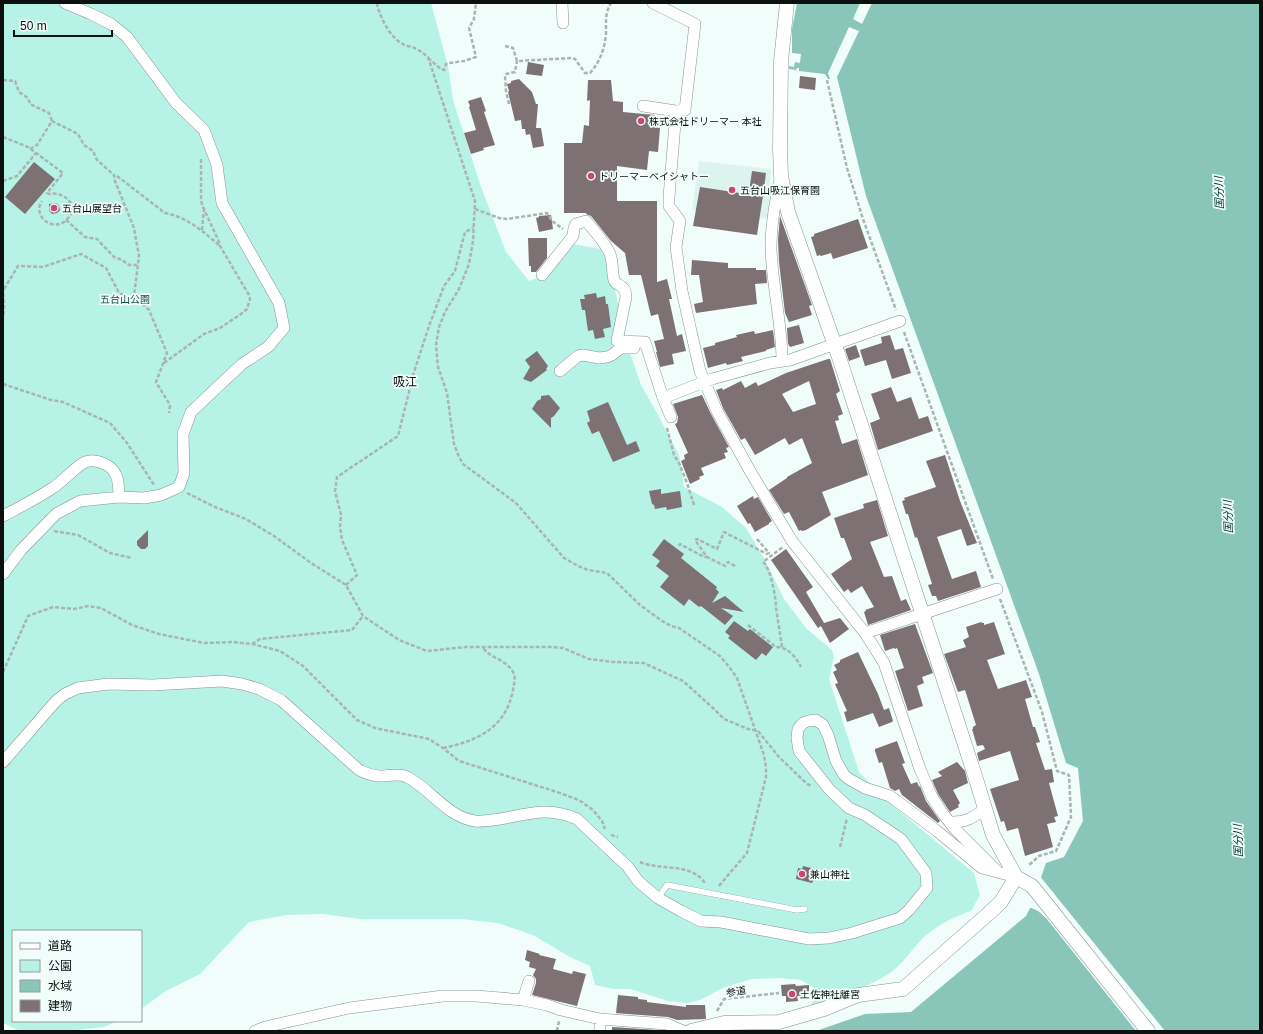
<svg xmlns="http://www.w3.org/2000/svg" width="1263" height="1034" font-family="Arial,'Noto Sans JP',sans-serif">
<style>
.built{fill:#ddf4ee}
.green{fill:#b6f3e6}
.water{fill:#89c5b9}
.pier{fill:#f0fdfa}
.building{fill:#7d7174;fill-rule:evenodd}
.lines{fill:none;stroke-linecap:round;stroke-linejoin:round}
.service-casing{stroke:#869290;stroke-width:6}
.minor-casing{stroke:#869290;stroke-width:12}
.tertiary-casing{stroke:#869290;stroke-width:15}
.path{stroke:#aab4b2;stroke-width:2.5;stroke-dasharray:4 2;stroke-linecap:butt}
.service{stroke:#fff;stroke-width:5.5}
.minor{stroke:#fff;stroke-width:11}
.tertiary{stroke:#fff;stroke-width:14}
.poi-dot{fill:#d14472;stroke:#f0fdfa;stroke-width:1.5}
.labels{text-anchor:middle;stroke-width:3.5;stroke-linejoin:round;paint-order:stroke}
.poi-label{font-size:10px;fill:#0c100f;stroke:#f0fdfa;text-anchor:start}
.park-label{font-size:10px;fill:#194d44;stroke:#f0fdfa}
.street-label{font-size:10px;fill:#0c100f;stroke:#f0fdfa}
.water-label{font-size:11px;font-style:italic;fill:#00372f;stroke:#f0fdfa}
.quarter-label{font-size:12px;fill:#0c100f;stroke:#f0fdfa}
</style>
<rect width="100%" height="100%" fill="#f0fdfa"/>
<!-- built -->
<path class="built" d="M699,161L771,169L768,219L692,210Z"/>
<!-- green -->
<path class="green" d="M3,3H431L448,66L453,100L481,187L506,252L529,281L551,273L573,244L601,249L609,257L620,316L628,347L641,385L658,415L679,455L684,487L722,507L746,528L764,558L784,599L806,628L832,650L834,656L833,661L829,679L859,772L892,805L974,873L980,895L971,911C955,916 938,925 925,936C914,946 906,960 894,970C874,986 834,998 810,1007L818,990L801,980L779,978L752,979L725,987L700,1000L688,1003L668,1001L630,989H613L595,985L590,966L568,956L535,936L498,923L461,919H360L323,914L286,915L249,922L200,974L166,991L141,1009V931H13V1021H117L104,1027L66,1031L18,1030L3,1023Z"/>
<!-- water -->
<path class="water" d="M797,3H860L853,19L862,24L872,3H1260V1031H816L865,1014L911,1012L1026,916L1031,906L1046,863L1064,857L1083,821L1078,768L1066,763L1039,674L866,196L837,77L859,31L849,27L828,73L830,79H828L825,74L799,71V68H797L796,70L789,69V66L794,67L795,62L800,63L801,54L792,53V29Z"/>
<!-- pier -->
<path class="pier" d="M1039,875L1165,1031H1136L1046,918L1038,911L1029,907Z"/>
<!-- building -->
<path class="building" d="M528,62L544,65L542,76L526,74Z
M800,76L816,78L815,90L799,88Z
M519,79L532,92L536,104H538L536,128H541L544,146L533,148L530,134L526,135L525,129H522L521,120L515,121L508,92L509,91L507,84L511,83V81Z
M588,80H611L613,101L623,102V112L655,115L654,127L660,128L658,152L649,151L647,170L617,166V201H657V282L667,279L672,299H669L677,336L682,334L686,351L672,354L674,364L660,367L656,352H657L654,341L664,339L658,314L651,316L641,275H629L625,253L611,241L591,216L586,214V213H564V143H582L584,125L589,126L590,100L587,101Z
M481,97L486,111L484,112L495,145L483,148L484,150L471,154L464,133L476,130L469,107L470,106L468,101Z
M34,162L55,179L25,214L5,197Z
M752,171L766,173L764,189L757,235L693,226L700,187L746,194L747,192H749Z
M56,203L59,206L60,210L57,213L52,214L49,210V204Z
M551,215L553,229L539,232L536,218L539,217V216Z
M780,216L812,305L809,306L812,315L789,322L785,313L779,262L778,240Z
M858,219L868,248L833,259L831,253L821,256L820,255L817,256L811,237L814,236V234Z
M528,238H547V258L536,272H531V266H529Z
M692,260L728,263V268H756V270H766L767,283L755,284L757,304L696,313L694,304L703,302L699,275H691Z
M596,293L597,298L605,296L606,304H608L611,327L603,329L605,337L595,339L593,330L588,331L585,310H582L580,299H585L584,295Z
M799,325L804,343L790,347L788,344L787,328Z
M773,330L775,347L766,350V351L741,357L743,361L727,365L726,363L708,368L703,348L715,345V343L737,337L736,335L754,331L755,334Z
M890,335L895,350L903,348L911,373L892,379L886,360L865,366L860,350L882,343L881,337Z
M856,345L860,357L849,361L845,349Z
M537,351L548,366L546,369L547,370L531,382L523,379L530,367L525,360Z
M828,359H830L840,391L836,394L843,414L838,416L839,420L835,421L842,444L857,439L868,475L822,492L831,515L806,530L802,531L801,530L799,531L789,512L784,514L769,490L787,478V477L812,463L802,438L789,445L785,438L755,455L745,438L741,440L723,408L716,390L722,388L723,390L741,381L745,388L756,382L758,386L786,373ZM809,381L816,404L793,412L782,394Z
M891,387L897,402L911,397L919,419L928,416L933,431L878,450L870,423L880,419L871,394Z
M549,395L560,408L554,416L551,418V428L532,409L537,401L541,399V396Z
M702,395L711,414L729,447L726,448L728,452L724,453L726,458L701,468L704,475L699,477L700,479L690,484L681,461L685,459L684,455L688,453L675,424L677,423L678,417L673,404Z
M608,402L627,445L636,441L640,451L613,462L599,431L592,434L587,423L590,421L587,411Z
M945,455L960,501L977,543L967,546L961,529L937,537L952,579L976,571L981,587L938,601L936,596H932L928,585L932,584L917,537L915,538L908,514H906L902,501L905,500L904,498L936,487L926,461Z
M661,489V494L680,491L682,507L667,510L666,507L655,509L654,505L652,504L649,491Z
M753,496L754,499L758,497L772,521L769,523V524L755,532L750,523L748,524L737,506Z
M877,500L888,536L870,542L884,577L892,576L901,601L906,599L911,610L868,625L864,612L866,611L865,610L874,607L862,586L851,593L848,589L844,592L831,574L852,559L844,538H841L834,518L864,508L863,504Z
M148,530V546L145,549H141L137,545V541Z
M664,539L684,554L681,558L717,587L716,589L719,592L712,603L725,596L744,612L721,608L733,616L725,625L701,606L699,607L689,599L684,606L660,587L669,576L656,566L660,561L652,555Z
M786,549L813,587L806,592L824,623L840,618L849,629L830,643L821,626L818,628L771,560Z
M734,621L748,631L750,629L773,647L766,656L762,653L756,660L728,638L730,636L725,632Z
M981,622L982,623H984V625L994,622L1005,654L987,660L998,689L1026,680L1032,697L1025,699L1033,727H1035L1040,742L1036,743L1045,770L1052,769L1054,782L1049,783L1058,816L1054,817L1056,822L1047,824L1053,847L1025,856L1018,828L1007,831L1004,821L1001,822L990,789L1019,780L1010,751L979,761L977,753L985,749L983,745L977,746L972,729H973V727L976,725L965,690L958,692L944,654L966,647L963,640L969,637L966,627Z
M915,624L933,673L922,677L924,683L917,686L923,706L908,711L895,671L904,668L897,648L895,649L894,648L885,651L880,635Z
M858,652L878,694L884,710L889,708L893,721L892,722L879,727L873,713L847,722L844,712L847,711L835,684L838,683L833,672L837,670L834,665L840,662V660Z
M897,741L905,763L902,764L911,784L917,782L919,787L920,786L926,801L940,821L938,823L902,795L899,789L895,791L890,788L882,762L879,763L875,751V749Z
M957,762L965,771L968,783L953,790L960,803L958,805L959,807L950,812L938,794L932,780L942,776L938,772Z
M803,866L815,869L814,870L818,871L816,881H813L812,883L796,879L798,868L802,869Z
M527,950L540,954L539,955L556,959L553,969L572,974L573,971L586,974L577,1006L532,995L536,983V979L533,975L536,969L529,967L530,962L525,960Z
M795,984L796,986L809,985V995L797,996L798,1001L786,1002V996H782L781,985Z
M618,995L638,997V999L647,1000V1002L686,1007V1005H705L706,1019L677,1020L668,1017L614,1013H616Z
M612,1027L658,1030V1031H612Z"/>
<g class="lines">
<defs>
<path id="service" d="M658,898L667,885L797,910L805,909"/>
<path id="minor" d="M562,3L563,23
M653,3L695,24L685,110L676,111L669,197V206L680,221L676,247L682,291L700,371L717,411L750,471L792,541L865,633L884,663L920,769L932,797L941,811L954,828L997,871
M643,106L676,111
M780,179C775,202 771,225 771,248C772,286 782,323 782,361
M542,275L573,236L574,228L576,224L586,221C593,229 609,247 611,257C613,265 612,272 614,280C616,285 620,284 623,288C625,290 626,294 626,297L617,341L645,342L663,398
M560,371L578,356L583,355L599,358L607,357L612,355L621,348H634
M671,417L663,398L712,379L770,363L790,360L900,321
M3,516C20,507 38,498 54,487C62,482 79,464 85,462C96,458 112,465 116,475C119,482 119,490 119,497
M3,574L21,550L56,514L80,501L119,497L144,498L161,495L179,487L184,473L183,434L191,412L242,364L268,347L284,328L279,303L222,203L217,165L204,130L176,103L127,37L111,24L91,14L65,3
M865,633L997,589
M3,762L56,701L65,694L78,688L108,684L153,685L222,681L242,684L259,689L281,700L359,770C366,773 372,776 380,776C389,776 398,773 407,777C431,789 447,817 475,821C483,822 492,820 500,819C528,814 549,806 577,819L628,867L638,881L658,898L681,911L701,921L721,922L809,939L829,938L852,933L900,918L909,910L927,888L926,873L901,839L865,815L849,808L829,789L799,751L797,738L798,729L803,723L808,721L816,720L823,725L828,735L836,761L844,775L849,779L865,788L890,796L937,831L982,868L1016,877
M950,822C964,823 973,818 985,809
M523,1000L529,981
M255,1031L265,1027L349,1008L443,996H476L523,1000L547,1005L561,1010L600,1019L667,1024L683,1031
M600,1031V1019"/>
<path id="tertiary" d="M787,3L781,61L780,148L781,176L788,212L838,354L976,779L993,835L1016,877L1032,886L1148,1031
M691,1031L724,1023L779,1022L824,1009L858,995L903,989L988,914L1001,902L1016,877"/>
</defs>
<!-- service casing -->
<use href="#service" class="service-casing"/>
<!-- minor casing -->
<use href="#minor" class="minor-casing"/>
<!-- tertiary casing -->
<use href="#tertiary" class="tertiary-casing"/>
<!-- path -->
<path class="path" d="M377,3C379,16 391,39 403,44C405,46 409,46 412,47C418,49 423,53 428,57L475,201L473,241L469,264L459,289L445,312L439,327L436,345L438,367L447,393L454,444L459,457L463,464L516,503L564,558L578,566L588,570L607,573L640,605L662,621L671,626L679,628L720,656L730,668L737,678L764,755L766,767V777L747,853L718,887
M505,46L513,48L517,61L572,58L575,59L585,73H590C600,62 605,48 606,33C606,22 605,13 611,3
M428,58L441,69L444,70L446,64L449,63L464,61L476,57L469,28L474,19L476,3
M3,80L15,81L19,92L28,98L30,104L49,113L52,121
M827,80L847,168L863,219L896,310
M509,104L506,91L505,76L506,74L515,72L517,61
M3,137L28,147L63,173L47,193L49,194C63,191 79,204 69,217C56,235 31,217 42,201
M30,149L37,145L52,121L78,134L84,145L93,151L97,160L114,175L115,181L134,228L139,256L134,296L149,310L167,353L156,382L170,405L169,413
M117,176L165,213C187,217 204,232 220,246
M3,181L17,176L36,153
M475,209L499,218L507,219L547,213L552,221L563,229
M66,220L85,237L97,239L114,257L122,260L129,265H137
M202,230L204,208
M3,287L4,308L3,318
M4,289L18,266L43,267L81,254L106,268L118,291L126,298
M904,332L993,579
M164,363L204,334L220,328L241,314L247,309L250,299L249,295L220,246V244L202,205L201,198V159
M3,384L51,400L63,402L110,423L127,443L154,485
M667,428L674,455L679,463L687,483L694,505
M187,493L215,507L246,519L274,536L311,563L346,585L363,616L399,640L427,651L466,647H552L563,648L589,659L614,662L644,663L683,681L713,708L724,719L748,729L758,731L779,757L806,783L811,786
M54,531L78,535L110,553L132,558
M679,546L680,544L704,557H707
M735,566L728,562L725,566L707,557L695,540L697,539L717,549L724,532L767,554L769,553L757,539
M346,585L357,575L342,540L340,527L341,515L335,491L337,477L398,436L414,372L429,326L444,286L455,271L465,232L473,228
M1000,599L1042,712L1057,771L1069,775L1071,817L1056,851L1039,856L1028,866
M748,625L776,647C788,647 796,657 801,667
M252,644L260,639L352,630L363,616
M782,647L776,608C776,599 771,568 763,562L783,547
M3,672L28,616L53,607L74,609L88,606L101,608L132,625L159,634L204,643L233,642L252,644L280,651L303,666L357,720L375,728L429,739L443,748L459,761L557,792L576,799L582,802L593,810L602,821L605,829
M443,748C477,741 506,728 513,690C514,684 516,677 513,672C505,658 488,658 483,647
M611,835L618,837
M840,847L847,818
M640,862C660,871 691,862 705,883
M717,1011L724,999L779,993
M557,1031L559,1021"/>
<!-- service -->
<use href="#service" class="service"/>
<!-- minor -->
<use href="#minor" class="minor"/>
<!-- tertiary -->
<use href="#tertiary" class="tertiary"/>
</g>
<!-- markers -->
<g class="poi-dot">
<circle cx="641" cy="121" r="4"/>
<circle cx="591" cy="176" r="4"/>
<circle cx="732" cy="190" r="4"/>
<circle cx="54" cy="208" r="4"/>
<circle cx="802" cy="874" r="4"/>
<circle cx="792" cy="994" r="4"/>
</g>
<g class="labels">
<!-- poi labels -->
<g class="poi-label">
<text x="649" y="125">株式会社ドリーマー 本社</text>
<text x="599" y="180">ドリーマーベイシャトー</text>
<text x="740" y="194">五台山吸江保育園</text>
<text x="62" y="212">五台山展望台</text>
<text x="810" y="878">兼山神社</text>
<text x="800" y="998">土佐神社離宮</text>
</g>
<!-- park labels -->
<g class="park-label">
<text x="125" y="303">五台山公園</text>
</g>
<!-- street labels -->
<g class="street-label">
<text transform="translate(736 991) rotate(-10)" y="4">参道</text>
</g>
<!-- water labels -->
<g class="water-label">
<text transform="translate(1219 193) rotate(-92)" y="4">国分川</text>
<text transform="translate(1228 517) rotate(-92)" y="4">国分川</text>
<text transform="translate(1238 841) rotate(-92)" y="4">国分川</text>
</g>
<!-- quarter labels -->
<g class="quarter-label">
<text x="405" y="386">吸江</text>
</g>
</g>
<!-- border -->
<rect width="1263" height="1034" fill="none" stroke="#0c100f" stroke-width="8"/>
<!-- legend -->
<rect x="12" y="930" width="130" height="92" fill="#f0fdfa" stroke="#959e9c"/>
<rect x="20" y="943" width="20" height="6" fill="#ffffff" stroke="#959e9c"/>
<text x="48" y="950" font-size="12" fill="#0c100f">道路</text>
<rect x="20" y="960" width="20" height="12" fill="#b6f3e6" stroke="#959e9c"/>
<text x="48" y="970" font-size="12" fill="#0c100f">公園</text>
<rect x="20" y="980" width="20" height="12" fill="#89c5b9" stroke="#959e9c"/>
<text x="48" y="990" font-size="12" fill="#0c100f">水域</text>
<rect x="20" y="1000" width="20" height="12" fill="#7d7174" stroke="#959e9c"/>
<text x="48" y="1010" font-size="12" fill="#0c100f">建物</text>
<!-- scale -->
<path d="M14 30v6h98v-6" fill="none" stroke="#0c100f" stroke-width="2"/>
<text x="20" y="30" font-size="12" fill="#0c100f" stroke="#f0fdfa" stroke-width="3" paint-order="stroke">50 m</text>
</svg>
